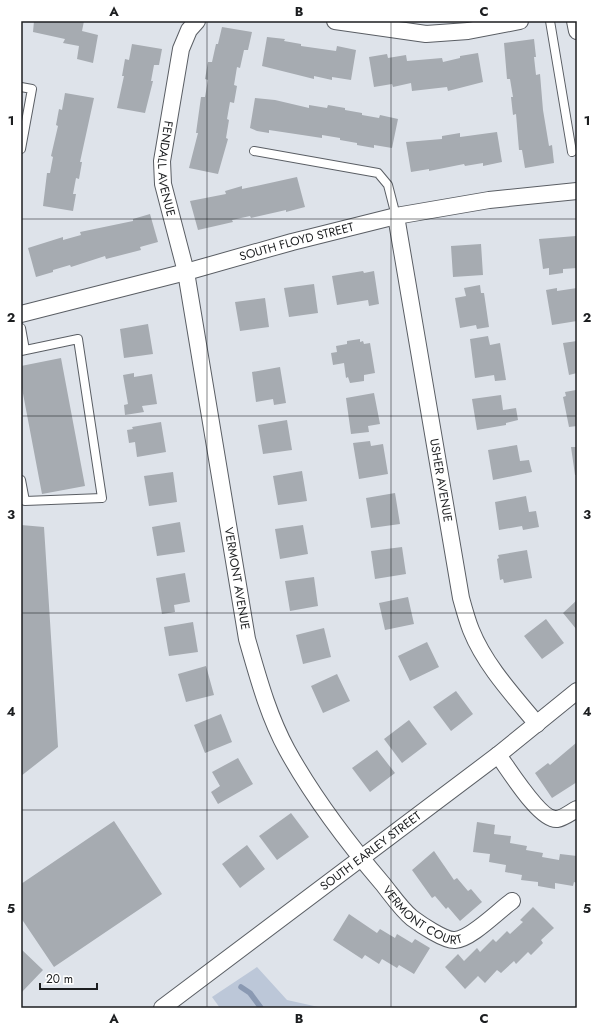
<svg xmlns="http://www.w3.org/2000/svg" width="598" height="1029" font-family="Jost,sans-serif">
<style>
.green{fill:#bcc7d8}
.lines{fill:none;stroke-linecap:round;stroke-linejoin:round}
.stream{stroke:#8a99b2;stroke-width:5.5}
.building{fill:#a6abb1}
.service-casing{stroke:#5a5e64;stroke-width:10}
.minor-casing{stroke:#5a5e64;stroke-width:18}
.service{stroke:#fff;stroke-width:8}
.minor{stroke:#fff;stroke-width:16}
.grid{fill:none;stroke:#1c1e20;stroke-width:1;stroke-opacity:0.55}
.labels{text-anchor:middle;stroke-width:4;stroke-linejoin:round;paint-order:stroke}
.street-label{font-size:12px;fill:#1c1e20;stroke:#fff}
.neatline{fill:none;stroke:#1c1e20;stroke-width:1.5}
.grid-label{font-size:13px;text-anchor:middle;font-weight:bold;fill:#1c1e20}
</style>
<rect width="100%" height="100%" fill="#dee3ea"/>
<!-- green -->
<path class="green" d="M257,967L287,1000L323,1008H220L212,997Z"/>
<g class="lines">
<!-- stream -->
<path class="stream" d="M241,987L250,993L261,1008"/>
</g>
<!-- building -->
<path class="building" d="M34,21H84L82,31L98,35L93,63L77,59L79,46L63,43L65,39L33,32Z
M222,27L252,32L248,50H244L240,68L237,67L234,85L237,86L234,103L230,102L227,119L229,120L226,138L228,139L218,174L189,168L198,133H196L201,97H205L208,80L205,79L208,62H212L216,44H218Z
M267,37L285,39L284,41L301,44V46L336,51L337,46L356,50L351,80L332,77V80L314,76V79L262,66Z
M534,39L536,57H534L536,75L540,74L543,110L549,146L552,145L554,163L525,168L522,150H519L516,114L513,115L511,97H513L510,79H507L504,43Z
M132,44L162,49L159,65H154L151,81H153L145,113L117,108L124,76H122L125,59L129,60Z
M478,53L483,82L448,91L447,87L412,91L411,83L393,87L392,84L374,87L369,57L387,54L388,58L406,55L407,61L442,58L443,62L460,58V56Z
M65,93L94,98L80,162H82L79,179L76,178L73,194H76L73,211L43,206L47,173H50L53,157L51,156L58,126L56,125L59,109L62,110Z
M255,98L275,100L309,108V105L327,108L328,105L345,108V110L362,113V115L379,118L380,115L398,119L392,148L374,145V148L357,145V143L340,140V138L322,135V138L269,130V133L257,131L250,128Z
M497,132L502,162L483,166V163L465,166L464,164L429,171V169L411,172L406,142L442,139V136L460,133V137Z
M297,177L305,207L286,212V210L251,218L250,216L232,220L233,222L198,230L190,201L226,194L225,191L242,186V189Z
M150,214L158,242L140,247L141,250L106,259L105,256L71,267L70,265L53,270V272L36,277L28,248L63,237V240L81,235L80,232L133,221V219Z
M576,236L577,268L563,269V273L549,275V268L543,269L539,239Z
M481,244L483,275L453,277L451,246Z
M363,271L364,273L374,271L379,304L369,306L368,300L337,305L332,276Z
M314,284L318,313L289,317L284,288Z
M480,285L481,293H484L489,327L477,329L476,325L460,328L455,298L466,296L464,288Z
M557,288V291L577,288V321L552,325L546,290Z
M265,298L269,327L240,331L235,302Z
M148,324L153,354L124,358L120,329Z
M488,336L490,345L500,343L506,380L495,381L494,375L475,378L470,339Z
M360,339V342L363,341L364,344L370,343L375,373L364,375V381L350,383L348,377L346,378L344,363L333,365L331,353L337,352L336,346L347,344V341Z
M577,341V373L569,375L563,343Z
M61,358L85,486L42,494L21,383V366Z
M280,367L286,403L274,405L273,399L256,402L252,372Z
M134,373V377L152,374L157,404L142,406L144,412L125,415L124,405L128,404L123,375Z
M576,390L577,426L569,427L563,397L566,396L565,392Z
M374,393L380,424L368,426L369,432L351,434L346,398Z
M501,395L503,410L516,408L518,420L506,423V425L477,430L472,399Z
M287,420L292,450L263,454L258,425Z
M161,422L166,452L137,457L135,442L129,443L127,430L133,429L132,427Z
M370,441L371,446L383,444L388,474L359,479L353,443Z
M517,445L520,461L529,460L532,472L493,480L488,450Z
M571,447H577V475H575Z
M302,471L307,501L278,505L273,476Z
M173,472L177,502L149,506L144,476Z
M395,493L400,524L371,528L366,498Z
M526,496L529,512L536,511L539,527L523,530L522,526L499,530L495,502Z
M180,522L185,552L157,556L152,527Z
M21,525L44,527L58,747L21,776Z
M303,525L308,554L280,559L275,529Z
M402,547L406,574L375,579L371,551Z
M527,550L532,578L504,583L503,579L500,580L497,559L499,558L498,555Z
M185,573L190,602L174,605L175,612L162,614L156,578Z
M314,577L318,606L290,611L285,581Z
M408,597L414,624L385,630L379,603Z
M577,600V630L563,613Z
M546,619L564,643L542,659L524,636Z
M193,622L198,652L169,656L164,627Z
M324,628L331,657L303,664L296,635Z
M427,642L439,667L410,681L398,656Z
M206,666L214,695L186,702L178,674Z
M337,674L350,701L323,713L311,686Z
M456,691L473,714L451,731L433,707Z
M221,714L232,742L205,753L194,725Z
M409,720L427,744L402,763L384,739Z
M576,743L577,782L552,798L535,773L548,763L550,765Z
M377,750L395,773L370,792L352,768Z
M238,758L253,784L218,804L211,792L220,786L212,772Z
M291,813L309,837L277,860L259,836Z
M114,821L162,894L54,967L21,918V884Z
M477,822L495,825L494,834L511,836L510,843L527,846L526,850L543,853L542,857L559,860L560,854L577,856V883L574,882L573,886L555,883V889L538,886V882L521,880L522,875L505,872L506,865L489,862L490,854L473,852Z
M247,845L265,869L240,888L222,864Z
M434,851L454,880L457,878L468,891L471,889L482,902L460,921L448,907L446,909L435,896L432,898L412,870Z
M533,907L554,928L541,940L543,943L531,955L528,952L516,964L514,961L501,973L497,970L485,983L478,976L465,989L445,967L458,954L464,961L477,948L480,952L493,939L496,942L507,931L510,934L523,922L520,920Z
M349,914L377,933L380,929L395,938L397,934L412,943L415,939L430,948L414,974L399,965L397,968L382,959L379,964L365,955L362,959L333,940Z
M21,949L43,970L21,993Z"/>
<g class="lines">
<defs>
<path id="service" d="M550,21L572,152
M21,87L32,89L21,149
M254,151L378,173L388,185L396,216
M21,328L25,350
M21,351L78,339L102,498L25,501L21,480"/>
<g id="minor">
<path id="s1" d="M197,21L189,30L181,49L162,161L163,184L186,272L247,639C258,677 268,715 287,750C313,797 347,842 382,883C391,894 401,909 412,918C420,924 445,941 455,940C471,939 498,911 512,901"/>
<path d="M335,21L426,34L468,31L520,21"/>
<path d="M575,21L577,31"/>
<path id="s2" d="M396,216L461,598C464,609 467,620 471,630C485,665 513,695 537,724"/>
<path id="s3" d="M21,314L186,272L292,242L396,216L489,200L577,191"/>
<path d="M498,755C508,768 540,821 557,819C564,818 571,812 577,809"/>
<path id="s4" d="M162,1008L498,755L577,691"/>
</g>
</defs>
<!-- service casing -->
<use href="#service" class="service-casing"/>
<!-- minor casing -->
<use href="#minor" class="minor-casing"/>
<!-- service -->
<use href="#service" class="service"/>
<!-- minor -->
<use href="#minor" class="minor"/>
</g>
<!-- grid -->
<path class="grid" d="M207,21V1008M391,21V1008M21,219H577M21,416H577M21,613H577M21,810H577"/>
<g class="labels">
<!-- street labels -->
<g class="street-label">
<text dy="4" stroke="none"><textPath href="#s1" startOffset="154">FENDALL AVENUE</textPath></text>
<text dy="4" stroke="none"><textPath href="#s3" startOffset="285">SOUTH FLOYD STREET</textPath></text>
<text dy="4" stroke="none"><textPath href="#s2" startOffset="268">USHER AVENUE</textPath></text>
<text dy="4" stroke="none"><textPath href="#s1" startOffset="571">VERMONT AVENUE</textPath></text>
<text dy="4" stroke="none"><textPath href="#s4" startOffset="261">SOUTH EARLEY STREET</textPath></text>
<text dy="4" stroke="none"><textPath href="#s1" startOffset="968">VERMONT COURT</textPath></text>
</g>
</g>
<!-- border -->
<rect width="598" height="1029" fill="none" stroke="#ffffff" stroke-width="44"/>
<!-- scale -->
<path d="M40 983v6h57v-6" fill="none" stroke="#1c1e20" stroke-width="2"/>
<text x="46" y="983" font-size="12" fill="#1c1e20" stroke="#ffffff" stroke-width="3" paint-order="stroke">20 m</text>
<rect x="22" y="22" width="554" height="985" class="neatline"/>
<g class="grid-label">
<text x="114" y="16">A</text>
<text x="299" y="16">B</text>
<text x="484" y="16">C</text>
<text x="11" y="125">1</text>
<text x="587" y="125">1</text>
<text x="11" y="322">2</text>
<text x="587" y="322">2</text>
<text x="11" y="519">3</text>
<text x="587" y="519">3</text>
<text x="11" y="716">4</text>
<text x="587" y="716">4</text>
<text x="11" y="913">5</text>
<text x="587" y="913">5</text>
<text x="114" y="1023">A</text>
<text x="299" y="1023">B</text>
<text x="484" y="1023">C</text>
</g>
</svg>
